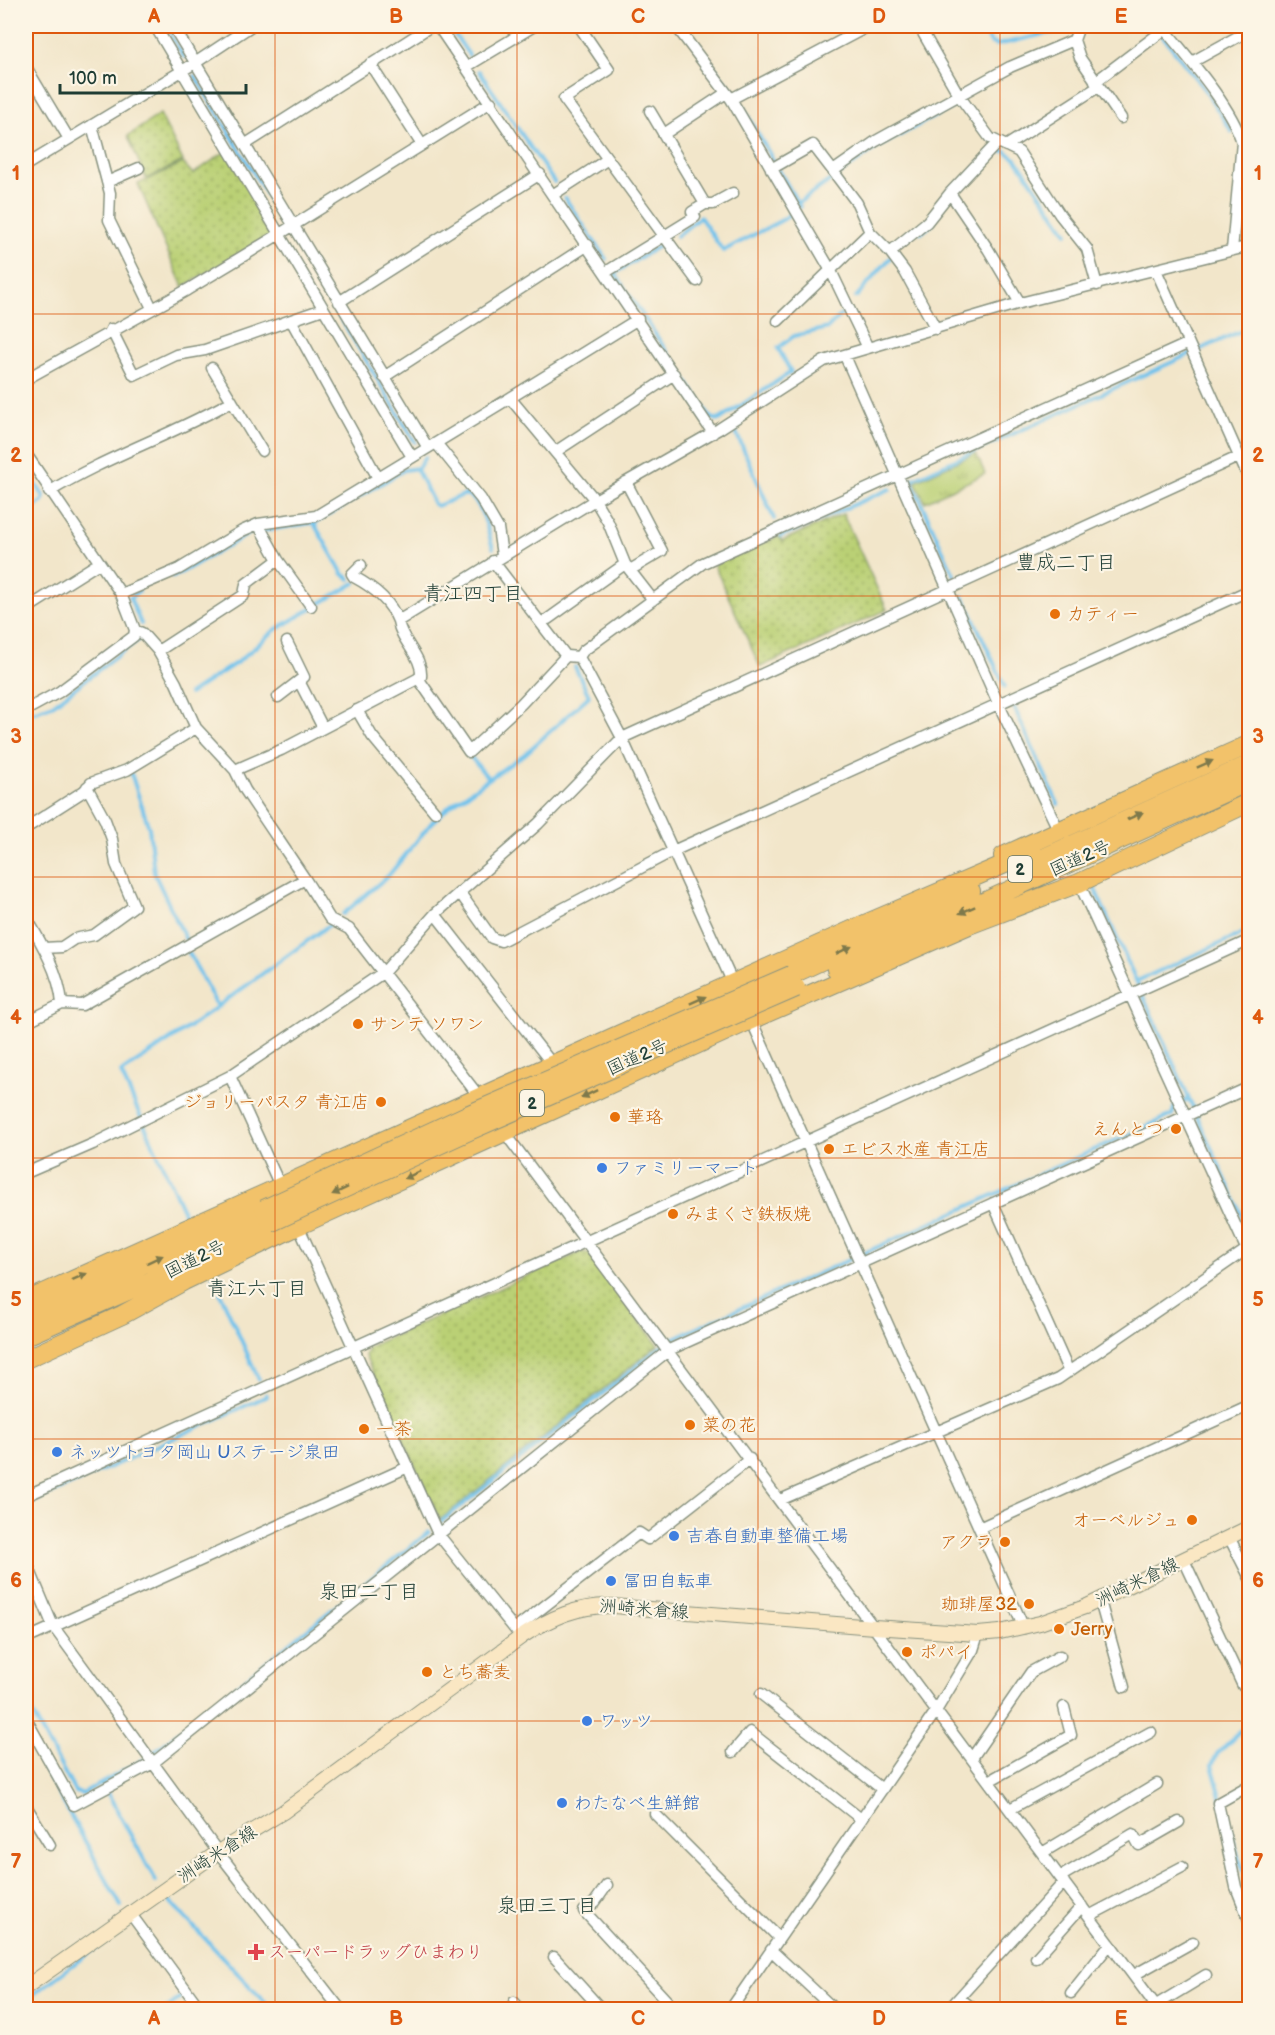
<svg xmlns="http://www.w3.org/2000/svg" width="1275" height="2035" font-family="'Balsamiq Sans','Klee One',sans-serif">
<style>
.grass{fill:url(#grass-tufts);stroke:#6c8654;stroke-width:1.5}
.park{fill:url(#park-dots);stroke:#6c8654;stroke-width:1.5}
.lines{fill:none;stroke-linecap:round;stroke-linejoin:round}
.stream{stroke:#70c2ec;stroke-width:4}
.street-casing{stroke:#88927f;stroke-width:13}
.secondary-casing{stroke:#88927f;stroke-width:16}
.highway-casing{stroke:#88927f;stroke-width:20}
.street{stroke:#fff;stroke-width:10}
.secondary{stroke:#fae7c3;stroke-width:14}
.highway{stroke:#f2c26a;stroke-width:18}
.highway-bridge-casing{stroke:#88927f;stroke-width:20;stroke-linecap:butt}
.highway-bridge{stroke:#f2c26a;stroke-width:18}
.oneway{fill:#7e794c}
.grid{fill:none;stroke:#de580e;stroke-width:1.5;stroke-opacity:0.55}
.food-dot{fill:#e8710a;stroke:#fcf5e5;stroke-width:2}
.shop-dot{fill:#3f7fe0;stroke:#fcf5e5;stroke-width:2}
.health-dot{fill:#e0444e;stroke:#fcf5e5;stroke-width:2}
.labels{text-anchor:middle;stroke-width:4.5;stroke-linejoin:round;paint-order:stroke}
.shield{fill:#fcf5e5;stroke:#617469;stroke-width:1.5}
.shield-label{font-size:16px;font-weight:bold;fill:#1f3d34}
.food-label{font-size:18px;fill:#c56008;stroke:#fcf5e5;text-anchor:start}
.street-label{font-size:18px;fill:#1f3d34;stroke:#fcf5e5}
.shop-label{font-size:18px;fill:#366cbe;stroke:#fcf5e5;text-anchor:start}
.health-label{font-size:18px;fill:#be3a42;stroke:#fcf5e5;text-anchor:start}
.neighbourhood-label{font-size:20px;fill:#1f3d34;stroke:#fcf5e5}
.neatline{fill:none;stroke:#de580e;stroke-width:2}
.grid-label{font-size:20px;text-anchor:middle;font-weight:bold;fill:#de580e}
</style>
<defs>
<pattern id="grass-tufts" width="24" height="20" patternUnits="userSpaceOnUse" patternTransform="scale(1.5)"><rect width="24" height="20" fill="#bad074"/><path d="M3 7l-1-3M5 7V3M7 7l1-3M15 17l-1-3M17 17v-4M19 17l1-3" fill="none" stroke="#97aa60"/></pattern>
<pattern id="park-dots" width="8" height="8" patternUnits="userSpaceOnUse" patternTransform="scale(1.5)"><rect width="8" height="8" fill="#bad074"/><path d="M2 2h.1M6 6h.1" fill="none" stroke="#97aa60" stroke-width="1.8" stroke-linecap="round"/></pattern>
</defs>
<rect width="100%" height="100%" fill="#fcf5e5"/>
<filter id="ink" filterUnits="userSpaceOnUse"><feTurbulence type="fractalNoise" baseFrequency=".0167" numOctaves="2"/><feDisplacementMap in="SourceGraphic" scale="12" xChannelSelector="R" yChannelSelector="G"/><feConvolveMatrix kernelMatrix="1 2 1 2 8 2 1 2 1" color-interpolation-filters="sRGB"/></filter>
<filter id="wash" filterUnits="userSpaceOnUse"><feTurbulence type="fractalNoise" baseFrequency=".008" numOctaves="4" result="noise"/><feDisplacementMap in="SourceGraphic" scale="24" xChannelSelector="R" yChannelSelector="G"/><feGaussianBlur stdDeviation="1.35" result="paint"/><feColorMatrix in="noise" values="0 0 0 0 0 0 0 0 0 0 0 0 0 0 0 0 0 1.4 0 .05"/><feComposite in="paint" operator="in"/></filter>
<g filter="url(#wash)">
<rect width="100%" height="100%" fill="#f2e6ca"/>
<!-- grass -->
<path class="grass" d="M1245,177L1249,178V217L1241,211Z
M976,453L985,474L925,502L915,481Z"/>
<!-- park -->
<path class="park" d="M160,114L183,161L146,179L128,136Z
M226,151L272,229L270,236L183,287L138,184L183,163L193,174Z
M843,514L887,610L760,667L714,565L779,536L782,541Z
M581,1252L588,1253L658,1345L440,1520L365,1355L368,1347Z"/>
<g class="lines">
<!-- stream -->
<path class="stream" d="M165,26L184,57
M449,26L469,55
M981,26L991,43L997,45L1076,27
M1155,26L1204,89L1232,132
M695,43L734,94
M479,71L554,182
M195,76L282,220
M743,108L800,207
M995,151H1005L1016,159L1067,233
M1248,159L1250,161
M565,198L606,259
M798,203L876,148L957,104V100
M921,233L933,223
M677,236L700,217L723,251L784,219L792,212
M293,239L415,442
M614,272L711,418L719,420L791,372L778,348L794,336L828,328L841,315
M615,273L659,246
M856,297L891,257
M735,430L774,519
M425,457L417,470L434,504L437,506L466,494C484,502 487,531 493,548
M26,468L44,497L42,502L26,511
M313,522L343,574L350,579
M781,536L890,489
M954,575L911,480L1250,327
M173,577L250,533L316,522L404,470L418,468
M139,591L130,598L141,624
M963,596L1005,687
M189,694L239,661L275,630L355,583
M1014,707L1058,804
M31,713L54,704L139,639
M469,755L488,778
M131,773L149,828L154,873L186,940
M1093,885L1250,1234
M343,914L389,875L433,821L451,805L525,754L589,696L575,667
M188,951L217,1006
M1137,981L1250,930
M186,1217L121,1073L195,1023L332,923
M213,1277L259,1380
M26,1505L267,1396L266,1394
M442,1521L670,1340L1172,1115L1175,1105L1189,1099
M26,1582V1585
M26,1702L75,1792L83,1794L102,1783L156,1881
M1250,1722L1217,1754L1212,1765L1239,1860L1250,1883
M26,1735L121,1906
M154,1752L429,1532
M102,1783L143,1760
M165,1896L272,2010
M26,2000L130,1922
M164,2010L182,1997"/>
</g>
</g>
<g filter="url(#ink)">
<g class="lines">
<defs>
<path id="street" d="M155,26L412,457
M173,26L428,448
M438,26L713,433
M579,26L609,70L564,99L697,281
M676,26L731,99L830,269L868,348
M919,26L960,97L990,138L1019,152L1060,215L1087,249L1097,285
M1162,26C1187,57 1230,104 1242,142L1232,250
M1074,40L1080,58L1121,118
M1192,62L1250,30
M370,64L422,145
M26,67L69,139
M466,67L534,26
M1095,82L1165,29
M731,99L865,28
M92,125L110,193L109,220L152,308
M664,134L726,93
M246,144L431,26
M1006,146L1098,87
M26,165L195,63L251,26
M771,169L813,145L833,171L876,141L1010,67L1074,40L1079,26
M833,171L857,203L870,232L890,252L905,272L936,329
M107,182L139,168
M950,193L988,249L1020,303
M554,194L608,159
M705,204H713L733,193
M890,252L927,222L950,193L998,142
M1156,270L1250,481
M606,272L695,217L692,212L705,204L650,111
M339,302L540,174
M291,320L378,478
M778,321L870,232
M111,329L134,375L176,355L205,350L323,309
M845,356L998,703L1058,829
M212,368L262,451
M384,377L588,245
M26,379L187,290L278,235L491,102
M510,398L638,319
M436,443L481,499L498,528L502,555
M555,452L674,374
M26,454L121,594L135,630L142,633L158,651L176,683L196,728L235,770L245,790L305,879L330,919L349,929L481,1099
M626,482L662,551L630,570
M49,492C107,456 173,435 232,401
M258,524L278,560L311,606
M493,561L566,656
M361,565L352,574L354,577C373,587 390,600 398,621
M121,594L179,569L242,531L258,524L316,516L510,398L595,500L608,522L625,564L653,600
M26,609L99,563
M548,619L625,564
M158,651L244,595L246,584L278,560
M418,678L469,752L521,704L566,656L579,657
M299,681L323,728
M278,697L304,677L287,642
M26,710L59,692L134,636L135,630
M357,710L372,736L435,812
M235,770L281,750L421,677C423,656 401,642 398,621L595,500L719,429L824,361L1020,303L1250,246
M26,828L84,791L91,783L127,770L196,728
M1079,883L1250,1257
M460,893L492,938L501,941L673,851L1250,590
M435,914L553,1065
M26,917C41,942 60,974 62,1004
M44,948L62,947L74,939L94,935L134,906L116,864L112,839L105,820L87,787
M735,988L622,738L579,657L583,651L703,563L1187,344
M749,1015L1024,1628
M26,1022L62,1004L82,1005L305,879
M230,1076L282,1190
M502,1129L1159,2010
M26,1173L93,1144L230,1076L384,972L435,914L538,824L622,738L1238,457
M993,1203L1069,1372
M297,1223L438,1534L521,1637
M26,1496L1250,940
M780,1500L1058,1379L1250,1247
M979,1528L1250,1405
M1229,1537L1250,1578
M1184,1560L1243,1686
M26,1561L53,1626L218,1852L341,2010
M1100,1601L1124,1687
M515,1629L639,1533L648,1539L750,1459
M26,1639L408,1467
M761,1694L882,1789
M26,1719L74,1805L153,1763L669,1350L1250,1087
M733,1752L750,1732L861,1819
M972,1758L1031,1672L1060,1656
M989,1781L1071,1735L1064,1707
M1250,1785L1218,1803L1236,1887L1250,1922
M26,1806L50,1845
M1010,1809L1151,1732
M655,1814L779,1938
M1042,1853L1157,1784
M1060,1877L1133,1834L1139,1845L1179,1822
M607,1885L595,1902L584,1911L675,2010
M130,1913L201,2010
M1089,1916L1182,1867
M771,1950L835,2010
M554,1957L602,2010
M1036,1958L1082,1906
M1134,1975L1193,1942
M1071,1993L1110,1944
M959,1998L975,2010
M514,2002L521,2010
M730,2010L936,1711L973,1650L978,1634
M948,2010L1064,1882
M1041,2010L1043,2006
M1148,2010L1206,1975"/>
<path id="secondary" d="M26,1987L218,1852L283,1812L521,1637C550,1618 578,1605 613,1606L874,1627L978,1634L1000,1632L1040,1623L1085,1607L1250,1527"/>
<path id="highway" d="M1003,856L1250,744
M1032,863L1250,764
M836,969L1250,781
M791,975L971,891
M26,1301L867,923L1019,858H1043
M26,1318L264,1209
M26,1336L148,1282L270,1223
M26,1359L122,1315L184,1281L298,1226L751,1020L969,925L1079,883L1250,802"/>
</defs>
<!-- street casing -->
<use href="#street" class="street-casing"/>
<!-- secondary casing -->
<use href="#secondary" class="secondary-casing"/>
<!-- highway casing -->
<use href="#highway" class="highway-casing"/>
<!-- street -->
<use href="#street" class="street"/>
<!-- secondary -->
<use href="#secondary" class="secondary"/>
<!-- highway -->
<use href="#highway" class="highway"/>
<defs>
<path id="highway-bridge" d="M264,1209L467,1115L791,975
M270,1223L469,1131L796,988"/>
</defs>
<!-- highway-bridge casing -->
<use href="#highway-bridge" class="highway-bridge-casing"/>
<!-- highway-bridge -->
<use href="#highway-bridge" class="highway-bridge"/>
</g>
<!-- one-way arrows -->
<defs><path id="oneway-solid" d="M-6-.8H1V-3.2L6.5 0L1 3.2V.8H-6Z" transform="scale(1.5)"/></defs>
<g class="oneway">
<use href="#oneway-solid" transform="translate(1205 764) rotate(-24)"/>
<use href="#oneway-solid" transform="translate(1135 816) rotate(-24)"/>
<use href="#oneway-solid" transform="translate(967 910) rotate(156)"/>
<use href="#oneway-solid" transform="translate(844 950) rotate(-25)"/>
<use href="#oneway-solid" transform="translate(698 1000) rotate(-24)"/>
<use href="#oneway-solid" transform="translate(589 1094) rotate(155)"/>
<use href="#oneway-solid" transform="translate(412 1175) rotate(155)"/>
<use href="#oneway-solid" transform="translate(340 1191) rotate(155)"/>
<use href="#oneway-solid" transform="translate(155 1259) rotate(-25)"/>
<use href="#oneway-solid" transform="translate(79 1277) rotate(-24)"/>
</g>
</g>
<!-- grid -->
<path class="grid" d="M275,26V2010M517,26V2010M758,26V2010M1000,26V2010M26,314H1250M26,596H1250M26,877H1250M26,1158H1250M26,1439H1250M26,1721H1250"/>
<!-- markers -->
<g class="food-dot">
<circle cx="1055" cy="614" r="6"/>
<circle cx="358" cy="1024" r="6"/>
<circle cx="381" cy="1102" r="6"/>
<circle cx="615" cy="1117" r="6"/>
<circle cx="1176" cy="1129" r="6"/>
<circle cx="829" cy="1149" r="6"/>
<circle cx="673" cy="1214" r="6"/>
<circle cx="690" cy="1425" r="6"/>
<circle cx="364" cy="1429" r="6"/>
<circle cx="1192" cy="1520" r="6"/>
<circle cx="1005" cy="1542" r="6"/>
<circle cx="1029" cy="1604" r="6"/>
<circle cx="1059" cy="1629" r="6"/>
<circle cx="907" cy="1652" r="6"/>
<circle cx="427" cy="1672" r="6"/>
</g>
<g class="shop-dot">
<circle cx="602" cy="1168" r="6"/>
<circle cx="57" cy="1452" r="6"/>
<circle cx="674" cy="1536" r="6"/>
<circle cx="611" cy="1581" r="6"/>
<circle cx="587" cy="1721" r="6"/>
<circle cx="562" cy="1803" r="6"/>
</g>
<path class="health-dot" d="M253 1943h6v6h6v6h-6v6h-6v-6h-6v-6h6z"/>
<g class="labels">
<!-- shield labels -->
<g class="shield">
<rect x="1008" y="856" width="24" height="26" rx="4.5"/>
<rect x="520" y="1090" width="24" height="26" rx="4.5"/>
</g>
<g class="shield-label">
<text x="1020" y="875">2</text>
<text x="532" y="1109">2</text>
</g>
<!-- food labels -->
<g class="food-label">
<text x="1067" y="620">カティー</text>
<text x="370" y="1030">サンテ ソワン</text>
<text x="369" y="1108" text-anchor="end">ジョリーパスタ 青江店</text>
<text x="627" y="1123">華珞</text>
<text x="1164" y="1135" text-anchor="end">えんとつ</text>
<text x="841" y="1155">エビス水産 青江店</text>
<text x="685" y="1220">みまくさ鉄板焼</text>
<text x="702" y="1431">菜の花</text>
<text x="376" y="1435">一茶</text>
<text x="1180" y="1526" text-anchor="end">オーベルジュ</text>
<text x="993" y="1548" text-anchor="end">アクラ</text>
<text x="1017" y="1610" text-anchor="end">珈琲屋32</text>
<text x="1071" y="1635">Jerry</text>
<text x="919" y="1658">ポパイ</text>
<text x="439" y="1678">とち蕎麦</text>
</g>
<!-- street labels -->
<g class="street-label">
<text transform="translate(1080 858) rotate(-24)" y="6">国道2号</text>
<text transform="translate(637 1057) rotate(-24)" y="6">国道2号</text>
<text transform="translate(195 1259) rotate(-26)" y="6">国道2号</text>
<text transform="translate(1137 1582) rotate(-26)" y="6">洲崎米倉線</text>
<text transform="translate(644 1609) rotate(4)" y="6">洲崎米倉線</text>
<text transform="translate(217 1854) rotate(-33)" y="6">洲崎米倉線</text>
</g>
<!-- shop labels -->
<g class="shop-label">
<text x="614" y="1174">ファミリーマート</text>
<text x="69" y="1458">ネッツトヨタ岡山 Uステージ泉田</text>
<text x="686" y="1542">吉春自動車整備工場</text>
<text x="623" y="1587">冨田自転車</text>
<text x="599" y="1727">ワッツ</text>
<text x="574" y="1809">わたなべ生鮮館</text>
</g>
<!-- health labels -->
<g class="health-label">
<text x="268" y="1958">スーパードラッグひまわり</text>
</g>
<!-- neighbourhood labels -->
<g class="neighbourhood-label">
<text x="1066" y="569">豊成二丁目</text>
<text x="473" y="600">青江四丁目</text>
<text x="257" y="1295">青江六丁目</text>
<text x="369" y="1598">泉田二丁目</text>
<text x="547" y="1912">泉田三丁目</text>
</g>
</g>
<!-- margin -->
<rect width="1275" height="2035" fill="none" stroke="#fcf5e5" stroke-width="66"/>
<!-- scale -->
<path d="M60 84v9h186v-9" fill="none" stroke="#1f3d34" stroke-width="3"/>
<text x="69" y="84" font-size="18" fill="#1f3d34" stroke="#fcf5e5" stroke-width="4.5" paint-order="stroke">100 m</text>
<rect x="33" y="33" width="1209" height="1969" class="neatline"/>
<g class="grid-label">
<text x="154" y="23">A</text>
<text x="396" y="23">B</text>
<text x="638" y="23">C</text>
<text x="879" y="23">D</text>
<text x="1121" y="23">E</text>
<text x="16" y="180">1</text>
<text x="1258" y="180">1</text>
<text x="16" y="462">2</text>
<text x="1258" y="462">2</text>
<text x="16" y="743">3</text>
<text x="1258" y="743">3</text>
<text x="16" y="1024">4</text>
<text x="1258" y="1024">4</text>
<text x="16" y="1306">5</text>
<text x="1258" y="1306">5</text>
<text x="16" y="1587">6</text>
<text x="1258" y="1587">6</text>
<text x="16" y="1868">7</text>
<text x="1258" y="1868">7</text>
<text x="154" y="2025">A</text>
<text x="396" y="2025">B</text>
<text x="638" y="2025">C</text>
<text x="879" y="2025">D</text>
<text x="1121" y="2025">E</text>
</g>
</svg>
